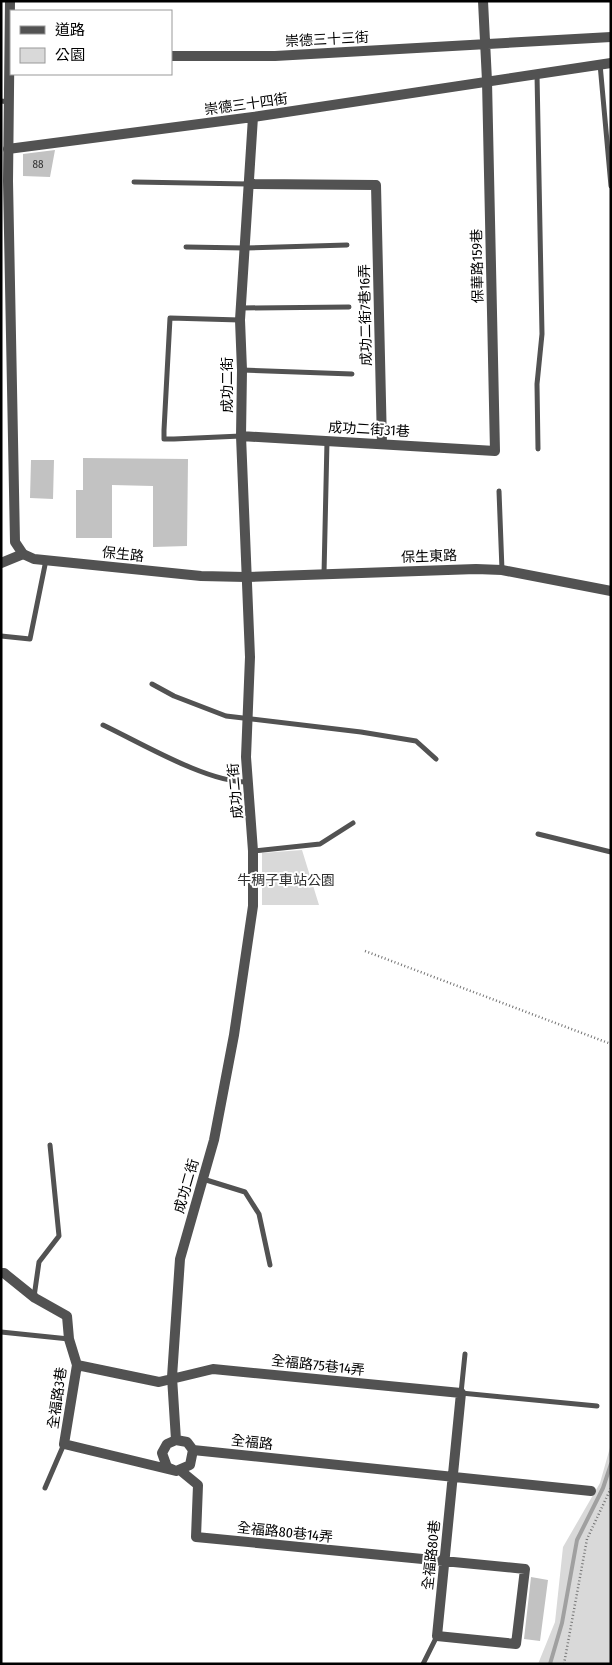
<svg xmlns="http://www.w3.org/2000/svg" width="612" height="1665" font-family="'Fira Sans Condensed','Noto Sans TC',sans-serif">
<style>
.green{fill:#d9d9d9}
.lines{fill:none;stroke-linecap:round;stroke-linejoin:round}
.stream{stroke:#a0a0a0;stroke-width:4}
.building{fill:#c2c2c2}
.path{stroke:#747474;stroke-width:2.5;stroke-dasharray:1 2.5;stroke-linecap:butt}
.service{stroke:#525252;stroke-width:5}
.minor{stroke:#525252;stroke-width:10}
.tertiary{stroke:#525252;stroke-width:10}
.labels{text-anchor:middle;stroke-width:4;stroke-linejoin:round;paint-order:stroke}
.number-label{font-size:11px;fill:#303030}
.street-label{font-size:14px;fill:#000;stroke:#fff}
.park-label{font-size:14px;fill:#303030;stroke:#fff}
</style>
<rect width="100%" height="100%" fill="#fff"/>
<!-- green -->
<path class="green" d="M302,850L319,905H262V853Z
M611,1444V1664H538L555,1622L563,1547L600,1483Z"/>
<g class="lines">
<!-- stream -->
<path class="stream" d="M550,1664L562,1623L577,1540L603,1488L611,1464"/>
</g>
<!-- building -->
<path class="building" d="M55,150L50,177L23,176V154Z
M83,458L188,459L187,546L153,547V486L112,485V538H76V490H83Z
M31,460H54L53,499L30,498Z
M531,1577L548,1580L540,1641L524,1639Z"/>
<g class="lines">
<!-- path -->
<path class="path" d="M365,951L611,1044
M564,1664L587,1539L611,1488"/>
<!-- service -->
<path class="service" d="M600,64L611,186
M537,74L542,334L537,384L538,449
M1,101L9,102
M134,182L248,184
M186,247L245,248L347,245
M241,308L349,307
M240,320L170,318L164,430V439H174L241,436
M242,370L352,374
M499,491L502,570
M324,574L327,441
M1,636L30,639L46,560
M152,684L174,696L226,716L361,732L416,741L436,759
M103,725C141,743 208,783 248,782
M538,834L611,852
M253,851L320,844L353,823
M203,1179L245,1192L259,1214L270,1265
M34,1297L39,1262L59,1236L50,1145
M1,1332L69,1339
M465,1354L461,1393L597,1406
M45,1488L64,1444
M423,1664L437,1636"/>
<!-- minor -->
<path class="minor" d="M171,56H275L611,37
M8,149L253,117L611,63
M248,184L376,185L382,444
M241,436L495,451L487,81L483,1
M1,563L23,554
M1,1273H4L35,1298L67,1316L69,1339L77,1365L64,1444L176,1471L190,1465L193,1450L591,1491
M77,1365L159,1382L213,1369L461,1393L437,1636L516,1644L525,1569L196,1537L198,1485L181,1471
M176,1440L187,1442L193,1450
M176,1471L167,1467L162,1453L167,1444L176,1440L172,1377L180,1259L214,1140L234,1035L253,906V851L246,757L250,657L241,436L242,370L240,320L253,117"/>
<!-- tertiary -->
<path class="tertiary" d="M10,1L8,181L15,542L23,554L34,559L201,576L246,577L476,569L502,570L611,591"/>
</g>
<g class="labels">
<!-- number labels -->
<g class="number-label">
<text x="38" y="168">88</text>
</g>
<!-- street labels -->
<g class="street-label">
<text transform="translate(327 39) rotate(-3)" y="5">崇德三十三街</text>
<text transform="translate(246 104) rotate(-8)" y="5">崇德三十四街</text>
<text transform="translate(477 266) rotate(-91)" y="5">保華路159巷</text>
<text transform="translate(365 315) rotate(-91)" y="5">成功二街7巷16弄</text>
<text transform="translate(227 385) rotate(-90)" y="5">成功二街</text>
<text transform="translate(369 429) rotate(3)" y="5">成功二街31巷</text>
<text transform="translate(123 554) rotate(6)" y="5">保生路</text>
<text transform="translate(429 556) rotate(-2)" y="5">保生東路</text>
<text transform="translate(235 791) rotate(-95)" y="5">成功二街</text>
<text transform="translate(186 1186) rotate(-74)" y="5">成功二街</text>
<text transform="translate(318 1365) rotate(6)" y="5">全福路75巷14弄</text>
<text transform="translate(57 1398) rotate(-82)" y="5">全福路3巷</text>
<text transform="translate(252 1442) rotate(6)" y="5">全福路</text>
<text transform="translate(285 1532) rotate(6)" y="5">全福路80巷14弄</text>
<text transform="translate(431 1555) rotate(-84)" y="5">全福路80巷</text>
</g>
<!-- park labels -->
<g class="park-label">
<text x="286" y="885">牛稠子車站公園</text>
</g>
</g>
<!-- border -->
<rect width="612" height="1665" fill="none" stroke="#000000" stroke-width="5"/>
<!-- legend -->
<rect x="10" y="10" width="162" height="65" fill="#ffffff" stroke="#999999"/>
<rect x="20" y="26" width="25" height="8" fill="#525252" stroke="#999999"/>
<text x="55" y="35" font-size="15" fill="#000000">道路</text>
<rect x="20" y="48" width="25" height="15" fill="#d9d9d9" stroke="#999999"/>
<text x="55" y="60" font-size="15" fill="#000000">公園</text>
</svg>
